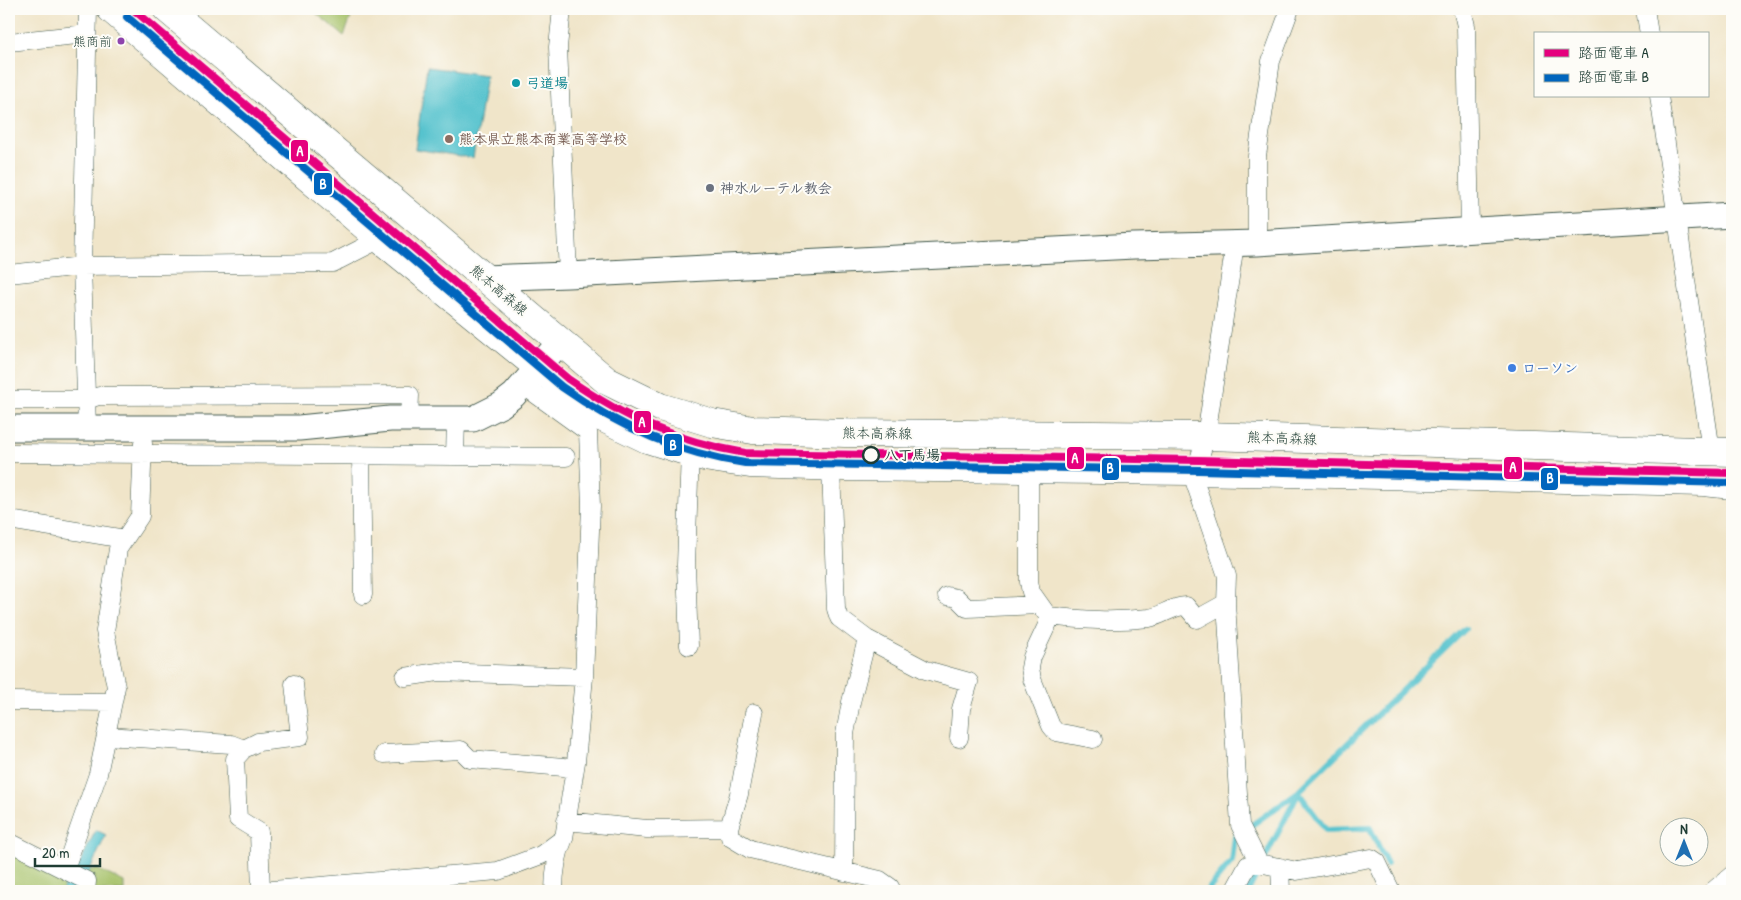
<svg xmlns="http://www.w3.org/2000/svg" width="1741" height="900" font-family="'Patrick Hand','Klee One',sans-serif">
<style>
.green{fill:#a5c168;stroke:#627f4e}
.water{fill:#56c3ce;stroke:#3a8081}
.lines{fill:none;stroke-linecap:round;stroke-linejoin:round}
.stream{stroke:#56c3ce;stroke-width:6}
.street-casing{stroke:#3e564a;stroke-width:19}
.secondary-casing{stroke:#3e564a;stroke-width:27}
.primary-casing{stroke:#3e564a;stroke-width:29}
.street{stroke:#fff;stroke-width:18}
.secondary{stroke:#fff;stroke-width:25}
.primary{stroke:#fff;stroke-width:28}
.tram-1-casing{stroke:#fdfcf7;stroke-width:11}
.tram-2-casing{stroke:#fdfcf7;stroke-width:11}
.tram-1{stroke:#e5007d;stroke-width:8}
.tram-2{stroke:#0065bd;stroke-width:8}
.bus-dot{fill:#8e44ad;stroke:#fdfcf7;stroke-width:2}
.culture-dot{fill:#0f9aa8;stroke:#fdfcf7;stroke-width:2}
.education-dot{fill:#8d6e63;stroke:#fdfcf7;stroke-width:2}
.worship-dot{fill:#6b7280;stroke:#fdfcf7;stroke-width:2}
.shop-dot{fill:#3f7fe0;stroke:#fdfcf7;stroke-width:2}
.stop-dot{fill:#fdfcf7;stroke:#1f3d34;stroke-width:2.5}
.labels{text-anchor:middle;stroke-width:4;stroke-linejoin:round;paint-order:stroke}
.bus-label{font-size:13px;fill:#1f3d34;stroke:#fdfcf7;text-anchor:end}
.culture-label{font-size:14px;font-weight:bold;fill:#0d838f;stroke:#fdfcf7;text-anchor:start}
.education-label{font-size:14px;font-weight:bold;fill:#785e54;stroke:#fdfcf7;text-anchor:start}
.worship-label{font-size:14px;font-weight:bold;fill:#5b616d;stroke:#fdfcf7;text-anchor:start}
.street-label{font-size:14px;fill:#1f3d34;stroke:#fdfcf7}
.shop-label{font-size:14px;font-weight:bold;fill:#366cbe;stroke:#fdfcf7;text-anchor:start}
.stop-label{font-size:14px;font-weight:bold;fill:#1f3d34;stroke:#fdfcf7;text-anchor:start}
.line-badge{stroke:#fdfcf7;stroke-width:2}
.badge-label{font-size:14px;text-anchor:middle;font-weight:bold;fill:#fff}
</style>
<rect width="100%" height="100%" fill="#fdfcf7"/>
<filter id="ink" filterUnits="userSpaceOnUse"><feTurbulence type="fractalNoise" baseFrequency=".02" numOctaves="2"/><feDisplacementMap in="SourceGraphic" scale="10" xChannelSelector="R" yChannelSelector="G"/><feConvolveMatrix kernelMatrix="1 2 1 2 8 2 1 2 1" color-interpolation-filters="sRGB"/></filter>
<filter id="wash" filterUnits="userSpaceOnUse"><feTurbulence type="fractalNoise" baseFrequency=".0096" numOctaves="4" result="noise"/><feDisplacementMap in="SourceGraphic" scale="20" xChannelSelector="R" yChannelSelector="G"/><feGaussianBlur stdDeviation="1.12" result="paint"/><feColorMatrix in="noise" values="0 0 0 0 0 0 0 0 0 0 0 0 0 0 0 0 0 1.4 0 .05"/><feComposite in="paint" operator="in"/></filter>
<g filter="url(#wash)">
<rect width="100%" height="100%" fill="#f0e5c9"/>
<!-- green -->
<path class="green" d="M311,9H354L344,36Z
M9,847L65,873L97,869L124,882V891H9Z"/>
<!-- water -->
<path class="water" d="M427,67L486,75L473,158L415,149Z
M96,830L106,835L80,891H63L64,881L80,862Z"/>
<g class="lines">
<!-- stream -->
<path class="stream" d="M1298,792L1326,830L1370,828L1387,864
M1207,891L1232,861L1235,837L1298,792L1465,629
M1248,891L1298,794"/>
</g>
</g>
<g filter="url(#ink)">
<g class="lines">
<defs>
<path id="street" d="M562,9L558,47L568,275
M1462,9L1466,26L1470,231
M1645,9L1649,34
M9,42L87,34
M1659,96L1711,451
M1257,243V156L1271,61L1290,9
M1235,244L1206,436L1199,460L1191,471L1227,576L1226,603L1240,825L1259,863L1297,871L1371,858L1377,862L1391,891
M9,274L82,266L333,263L380,239
M9,400H86L99,396L410,395L409,419
M87,428L82,266L88,9
M9,453L455,456L456,419
M361,455L363,595
M455,456L566,457
M831,467L836,609L839,618L867,639L926,670L969,682L961,709L959,738
M1029,469V582L1031,592L1048,616V623L1032,657L1030,668L1032,679L1051,726L1056,732L1093,739
M9,520L125,539
M947,596L957,598L967,608L1040,605
M1048,616C1083,620 1113,622 1149,618C1162,616 1172,606 1186,606L1197,619L1226,603
M689,646L686,565L690,452
M405,677L438,672L584,677
M9,701L113,702
M754,713L739,794L729,828L730,837L750,849L880,880L890,887L892,891
M106,736L231,744L244,749
M384,754L461,750L470,759L575,768
M566,821L647,829L729,828
M9,842L87,881L86,891
M1280,867L1281,891
M65,869L98,774L116,687L105,631L118,549L140,516L143,443
M844,872L845,734L851,702L867,639
M261,891L498,871L541,855L564,838L576,762L584,677L591,506L588,432L523,385
M261,891L259,832L238,819L235,759L244,749L258,742L300,737L294,684
M554,891C554,872 556,856 564,838
M1234,891L1248,865L1259,863
M1713,891L1732,875"/>
<path id="secondary" d="M484,278L568,275L1134,246L1257,243L1732,215
M9,428H299L390,419H473L501,405L514,395L560,342"/>
<path id="primary" d="M111,9L380,239L576,398L603,418L647,439L704,457L750,464L844,467L1191,471L1704,482L1732,485
M167,9L607,381L660,407L712,423L753,430L845,433L1206,436L1732,452"/>
</defs>
<!-- street casing -->
<use href="#street" class="street-casing"/>
<!-- secondary casing -->
<use href="#secondary" class="secondary-casing"/>
<!-- primary casing -->
<use href="#primary" class="primary-casing"/>
<!-- street -->
<use href="#street" class="street"/>
<!-- secondary -->
<use href="#secondary" class="secondary"/>
<!-- primary -->
<use href="#primary" class="primary"/>
<defs>
<path id="tram-1" d="M133,9L568,379C626,419 675,441 745,453L1199,460L1732,473"/>
<path id="tram-2" d="M127,17L562,387C617,426 677,453 745,463L1199,470L1732,483"/>
</defs>
<!-- tram-1 casing -->
<use href="#tram-1" class="tram-1-casing"/>
<!-- tram-2 casing -->
<use href="#tram-2" class="tram-2-casing"/>
<!-- tram-1 -->
<use href="#tram-1" class="tram-1"/>
<!-- tram-2 -->
<use href="#tram-2" class="tram-2"/>
</g>
</g>
<!-- markers -->
<circle class="bus-dot" cx="121" cy="41" r="4.5"/>
<circle class="culture-dot" cx="516" cy="83" r="5"/>
<circle class="education-dot" cx="449" cy="139" r="5"/>
<circle class="worship-dot" cx="710" cy="188" r="5"/>
<circle class="shop-dot" cx="1512" cy="368" r="5"/>
<circle class="stop-dot" cx="871" cy="455" r="8"/>
<g class="labels">
<!-- bus labels -->
<g class="bus-label">
<text x="112" y="46">熊商前</text>
</g>
<!-- culture labels -->
<g class="culture-label">
<text x="526" y="88">弓道場</text>
</g>
<!-- education labels -->
<g class="education-label">
<text x="459" y="144">熊本県立熊本商業高等学校</text>
</g>
<!-- worship labels -->
<g class="worship-label">
<text x="720" y="193">神水ルーテル教会</text>
</g>
<!-- street labels -->
<g class="street-label">
<text transform="translate(499 290) rotate(40)" y="5">熊本高森線</text>
<text transform="translate(877 433) rotate(1)" y="5">熊本高森線</text>
<text transform="translate(1282 438) rotate(2)" y="5">熊本高森線</text>
</g>
<!-- shop labels -->
<g class="shop-label">
<text x="1522" y="373">ローソン</text>
</g>
<!-- stop labels -->
<g class="stop-label">
<text x="884" y="460">八丁馬場</text>
</g>
</g>
<g class="line-badge">
<rect x="290" y="139" width="19" height="24" rx="5" fill="#e5007d"/>
<rect x="313" y="172" width="20" height="24" rx="5" fill="#0065bd"/>
<rect x="633" y="410" width="19" height="24" rx="5" fill="#e5007d"/>
<rect x="663" y="433" width="20" height="24" rx="5" fill="#0065bd"/>
<rect x="1066" y="446" width="19" height="24" rx="5" fill="#e5007d"/>
<rect x="1503" y="456" width="20" height="24" rx="5" fill="#e5007d"/>
<rect x="1101" y="457" width="19" height="24" rx="5" fill="#0065bd"/>
<rect x="1540" y="467" width="19" height="24" rx="5" fill="#0065bd"/>
</g>
<g class="badge-label">
<text x="300" y="156">A</text>
<text x="323" y="189">B</text>
<text x="642" y="427">A</text>
<text x="673" y="450">B</text>
<text x="1075" y="463">A</text>
<text x="1513" y="472">A</text>
<text x="1110" y="473">B</text>
<text x="1550" y="483">B</text>
</g>
<!-- margin -->
<rect width="1741" height="900" fill="none" stroke="#fdfcf7" stroke-width="30"/>
<!-- legend -->
<rect x="1534" y="32" width="175" height="65" fill="#fdfcf7" stroke="#a4b0a9"/>
<rect x="1544" y="49" width="25" height="8" fill="#e5007d" stroke="#a4b0a9"/>
<text x="1578" y="58" font-size="15" fill="#1f3d34">路面電車 A</text>
<rect x="1544" y="74" width="25" height="8" fill="#0065bd" stroke="#a4b0a9"/>
<text x="1578" y="82" font-size="15" fill="#1f3d34">路面電車 B</text>
<!-- north arrow -->
<g transform="translate(1684 842)"><circle r="24" fill="#fdfcf7" stroke="#a4b0a9"/>
<path d="M0-4L9 19L0 12L-9 19Z" fill="#1f6fb2"/>
<text y="-8" font-size="14" font-weight="bold" text-anchor="middle" fill="#1f3d34">N</text>
</g>
<!-- scale -->
<path d="M35 858v8h65v-8" fill="none" stroke="#1f3d34" stroke-width="2.5"/>
<text x="42" y="858" font-size="15" fill="#1f3d34" stroke="#fdfcf7" stroke-width="4" paint-order="stroke">20 m</text>
</svg>
